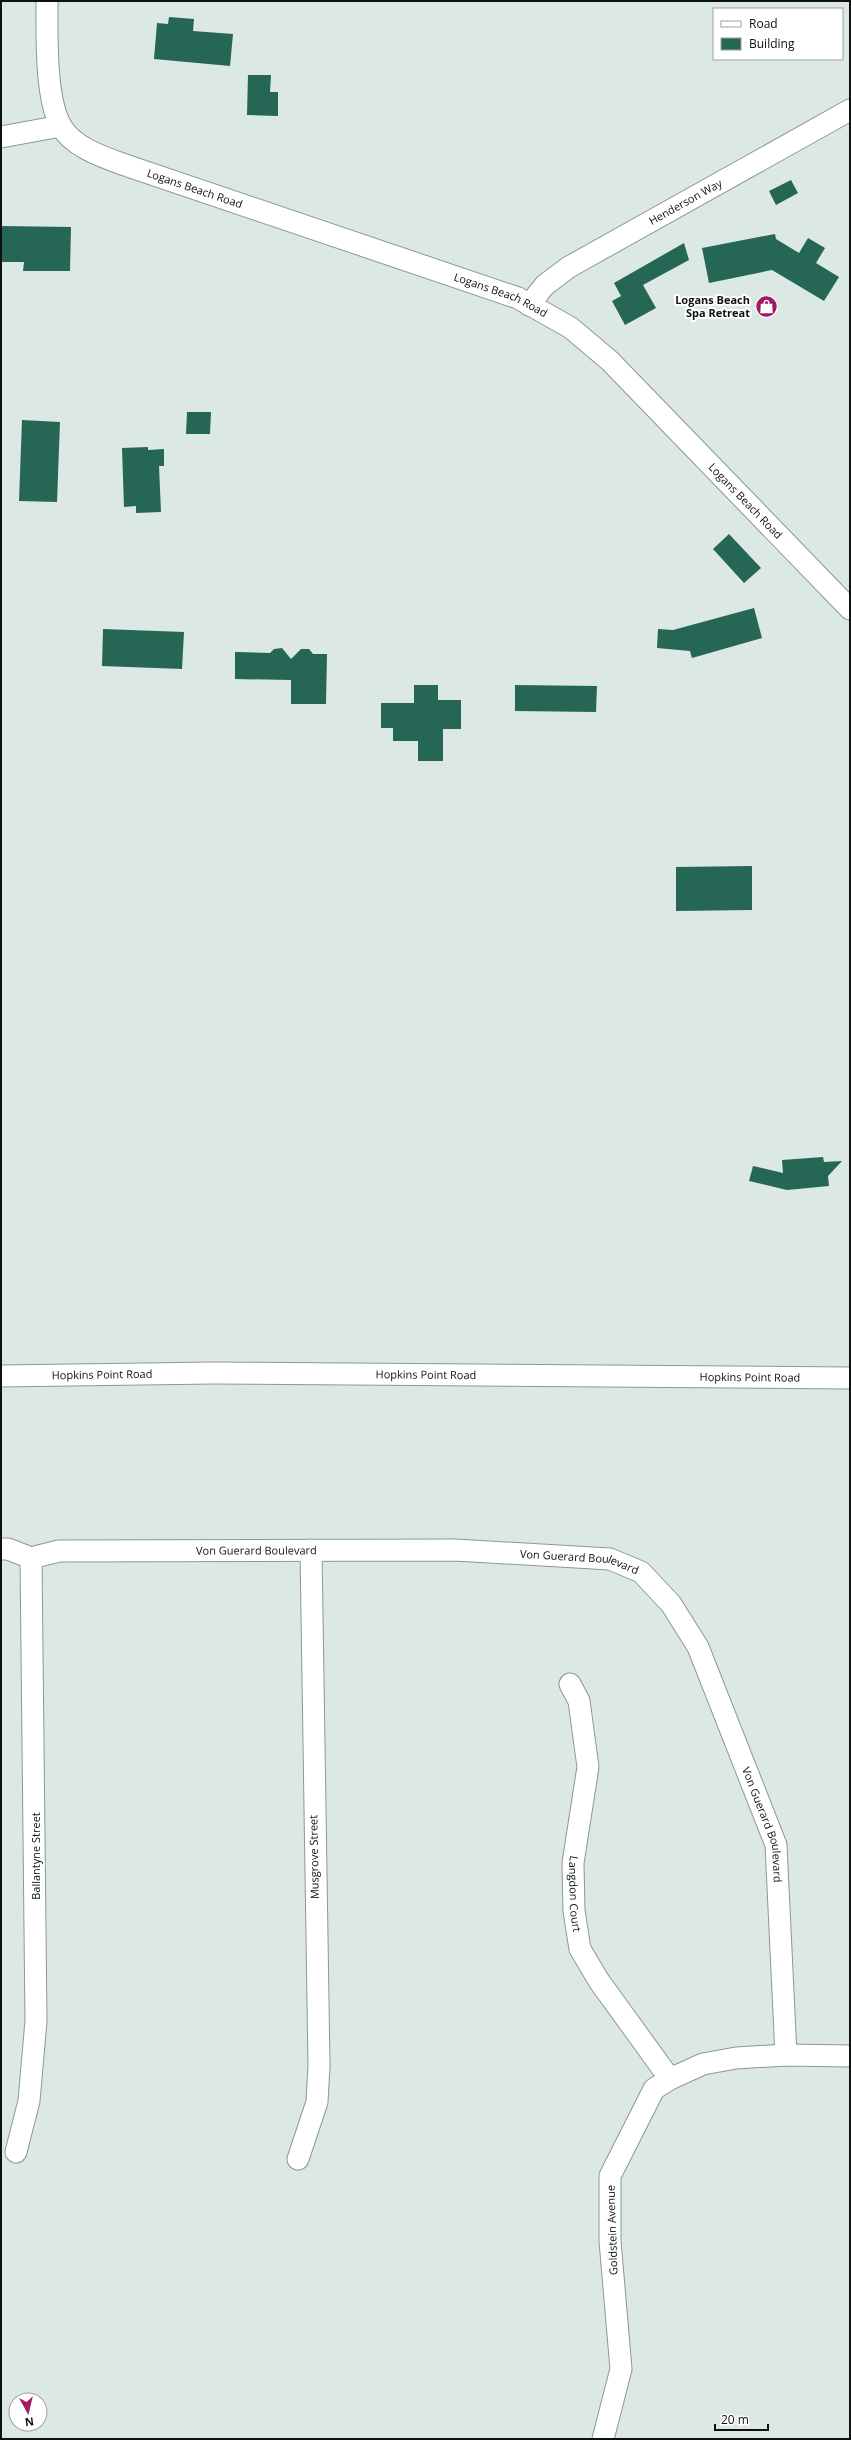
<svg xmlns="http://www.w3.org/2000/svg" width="851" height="2440" font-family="'Open Sans',sans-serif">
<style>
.building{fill:#266655}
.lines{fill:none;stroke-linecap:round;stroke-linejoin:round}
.minor-casing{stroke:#8c9894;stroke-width:23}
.minor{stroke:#fff;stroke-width:21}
.labels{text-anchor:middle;stroke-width:4;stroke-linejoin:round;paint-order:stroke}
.street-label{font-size:11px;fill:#0d110f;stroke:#fff}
.poi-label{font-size:11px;font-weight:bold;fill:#0d110f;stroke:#fff;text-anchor:end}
</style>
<rect width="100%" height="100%" fill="#dbe8e4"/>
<!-- building -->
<path class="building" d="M169,17L194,19L193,31L233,34L230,66L154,59L157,23L168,24Z
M248,75H271L270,92H278V116L247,115Z
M791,180L798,193L776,205L769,191Z
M1,226L71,227L70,271H23L24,262H1Z
M775,234L776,239L799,253L808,238L825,248L816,263L839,277L824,301L772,270L709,283L702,248Z
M684,243L689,260L643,285L656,308L625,325L612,301L621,296L614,283Z
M187,412H211L210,434H186Z
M22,420L60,422L57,502L19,501Z
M148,447V450L164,449V466H159L161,512L136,513V506L124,507L122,448Z
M729,534L761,568L744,583L713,549Z
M754,608L762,638L692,658L690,651L657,648L658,629L673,630Z
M103,629L184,632L182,669L102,666Z
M282,648L291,659L301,649H309L313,654H327L326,704H291V680L235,679V652L270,653L274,649Z
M414,685H438V700H461V729H443V761H418V741H393V728H381V703H414Z
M515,685L597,686L596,712L515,711Z
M752,866V910L676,911V867Z
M823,1157L824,1162L842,1161L828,1176L829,1186L787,1190L749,1181L753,1166L783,1173L782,1160Z"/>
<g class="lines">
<defs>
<g id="minor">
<path id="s1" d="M47,1C47,34 45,98 61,126C73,148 106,158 128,166L518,298L571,328L610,361L850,609"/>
<path d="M1,137L61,126"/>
<path id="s2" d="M529,305L545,285L569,267L850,110"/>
<path id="s3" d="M1,1376L213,1373L850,1378"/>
<path id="s4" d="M1,1549H8L31,1558L59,1551L455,1550L610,1559L641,1572L671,1604L698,1647L776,1845L786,2055"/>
<path id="s5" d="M570,1684L579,1701L588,1767L573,1863L574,1911L580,1949L599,1981L670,2079"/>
<path d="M16,2152L29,2101L36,2021L31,1558"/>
<path d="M298,2159L317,2102L319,2066L311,1550"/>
<path d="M603,2439L621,2369L610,2241V2176L654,2089L670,2079L703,2064L736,2058L786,2055L850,2056"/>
</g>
</defs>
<!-- minor casing -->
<use href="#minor" class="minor-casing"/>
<!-- minor -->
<use href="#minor" class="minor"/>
</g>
<!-- icons -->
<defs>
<symbol id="shop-disc" viewBox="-11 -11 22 22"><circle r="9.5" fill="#a11865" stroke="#fff"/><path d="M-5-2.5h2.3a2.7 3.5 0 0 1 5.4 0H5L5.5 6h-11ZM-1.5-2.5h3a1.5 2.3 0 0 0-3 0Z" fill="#fff"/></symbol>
</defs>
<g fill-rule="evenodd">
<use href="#shop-disc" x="754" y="294" width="25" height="25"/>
</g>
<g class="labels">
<!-- street labels -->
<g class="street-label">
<text dy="4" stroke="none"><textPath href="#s1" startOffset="277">Logans Beach Road</textPath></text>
<text dy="4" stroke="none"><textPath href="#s2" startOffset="189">Henderson Way</textPath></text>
<text dy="4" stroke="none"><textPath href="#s1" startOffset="601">Logans Beach Road</textPath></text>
<text dy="4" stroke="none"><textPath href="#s1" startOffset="925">Logans Beach Road</textPath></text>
<text dy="4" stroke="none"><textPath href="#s3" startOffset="101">Hopkins Point Road</textPath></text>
<text dy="4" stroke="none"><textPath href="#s3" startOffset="425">Hopkins Point Road</textPath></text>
<text dy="4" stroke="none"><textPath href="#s3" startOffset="749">Hopkins Point Road</textPath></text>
<text dy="4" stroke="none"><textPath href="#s4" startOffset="258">Von Guerard Boulevard</textPath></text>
<text dy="4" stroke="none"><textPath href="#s4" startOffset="582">Von Guerard Boulevard</textPath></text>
<text dy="4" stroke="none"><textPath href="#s4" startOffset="930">Von Guerard Boulevard</textPath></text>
<text transform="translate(36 1856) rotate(-90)" y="4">Ballantyne Street</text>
<text transform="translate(314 1857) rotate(-91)" y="4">Musgrove Street</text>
<text dy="4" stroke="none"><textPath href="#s5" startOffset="214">Langdon Court</textPath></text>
<text transform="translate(612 2230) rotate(-92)" y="4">Goldstein Avenue</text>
</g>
<!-- poi labels -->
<g class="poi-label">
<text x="750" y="304">Logans Beach<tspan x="750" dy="13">Spa Retreat</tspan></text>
</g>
</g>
<!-- border -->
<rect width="851" height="2440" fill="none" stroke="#0d110f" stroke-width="4"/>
<!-- legend -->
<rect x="713" y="8" width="130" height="52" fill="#ffffff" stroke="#9ea09f"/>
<rect x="721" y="21" width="20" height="6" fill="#ffffff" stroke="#9ea09f"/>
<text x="749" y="28" font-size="12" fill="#0d110f">Road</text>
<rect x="721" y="38" width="20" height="12" fill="#266655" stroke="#9ea09f"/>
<text x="749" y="48" font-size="12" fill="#0d110f">Building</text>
<!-- north arrow -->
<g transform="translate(28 2412) rotate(172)"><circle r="19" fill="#ffffff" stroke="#9ea09f"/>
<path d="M0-3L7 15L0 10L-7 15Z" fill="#a11865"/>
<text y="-6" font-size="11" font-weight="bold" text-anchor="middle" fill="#0d110f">N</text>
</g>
<!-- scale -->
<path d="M715 2424v6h53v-6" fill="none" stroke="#0d110f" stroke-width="2"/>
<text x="721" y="2424" font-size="12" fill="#0d110f" stroke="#ffffff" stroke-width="3" paint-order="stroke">20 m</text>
</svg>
